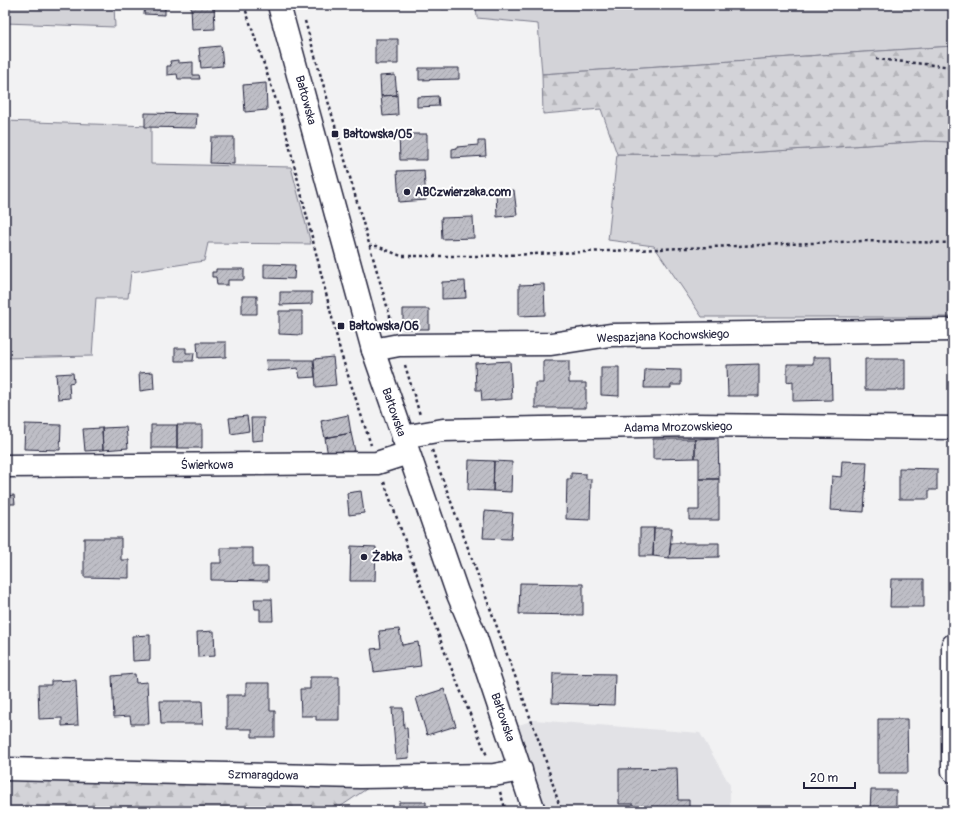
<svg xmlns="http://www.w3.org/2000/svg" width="958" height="816" font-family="Pangolin,sans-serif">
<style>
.built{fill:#e2e2e6}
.grass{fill:#d3d3d8;stroke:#7a7a8a}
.forest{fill:url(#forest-firs);stroke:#7a7a8a}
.building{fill:url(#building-hatch);stroke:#22223b}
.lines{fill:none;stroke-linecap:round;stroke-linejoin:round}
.minor-casing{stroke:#22223b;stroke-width:25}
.major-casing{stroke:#22223b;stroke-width:25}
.path{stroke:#22223b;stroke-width:2.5;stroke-dasharray:3 3;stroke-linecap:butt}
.minor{stroke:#fff;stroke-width:22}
.major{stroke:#fff;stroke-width:22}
.poi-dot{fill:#22223b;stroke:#fff;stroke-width:1.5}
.labels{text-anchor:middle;stroke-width:4;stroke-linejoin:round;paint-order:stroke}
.street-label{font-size:12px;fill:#22223b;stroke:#fff}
.poi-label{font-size:12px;font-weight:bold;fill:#22223b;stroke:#fff;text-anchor:start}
</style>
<defs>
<pattern id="forest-firs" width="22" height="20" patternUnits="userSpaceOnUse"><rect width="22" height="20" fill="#d3d3d8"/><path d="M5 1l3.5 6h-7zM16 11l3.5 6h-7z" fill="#b5b5ba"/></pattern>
<pattern id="building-hatch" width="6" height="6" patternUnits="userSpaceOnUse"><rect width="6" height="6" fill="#bebec6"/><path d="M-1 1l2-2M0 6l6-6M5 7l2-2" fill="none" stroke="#a3a3ab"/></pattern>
</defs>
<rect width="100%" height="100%" fill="#f2f2f3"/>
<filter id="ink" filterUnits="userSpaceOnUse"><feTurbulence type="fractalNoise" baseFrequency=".025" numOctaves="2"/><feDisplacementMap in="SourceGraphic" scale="8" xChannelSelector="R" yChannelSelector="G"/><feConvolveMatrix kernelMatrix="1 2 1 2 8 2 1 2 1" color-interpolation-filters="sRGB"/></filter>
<g filter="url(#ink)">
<!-- built -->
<path class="built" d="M534,720L700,733L730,785V811H534L507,729Z"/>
<!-- grass -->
<path class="grass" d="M5,5H114L115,27L5,23Z
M476,5H953V46L542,74L538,24L477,18Z
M5,121L151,126V164L291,167L311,244L208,243L204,261L131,272L128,298H96L92,356L5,358Z
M926,141L953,142V317H702L654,246L608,240L617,154L716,155Z"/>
<!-- forest -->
<path class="forest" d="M953,46V142L926,141L716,155L617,154L601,109L543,114L542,74Z
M5,769L384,777L334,811H5Z"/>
<!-- building -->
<path class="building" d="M145,5H169V7L165,6V15L144,14Z
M214,5L215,29L192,30L191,6Z
M442,5H464V8L442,9Z
M375,39H398V64H375Z
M221,46L223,66L201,68L199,48Z
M178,60V63L193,62V75H199L200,79H178L177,74L167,75V66H171L170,61Z
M419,68H459V79L419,80Z
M395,75L397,95L381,96L380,76Z
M266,83L267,110L245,112L243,85Z
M397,95L398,115L383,116L381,96Z
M438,96L439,106L417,107V97Z
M145,113L197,114L196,128L145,127Z
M399,134H427V160H400Z
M211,137H234V164L210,163Z
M478,141H485L486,156L452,158V149L457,148V147L478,145Z
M424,170L426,200L399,202L397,171Z
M514,190L517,215L497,217L496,191Z
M473,217L474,238L442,239L441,218Z
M264,264L295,265L294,279L264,278Z
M216,269H244V280H228V285H217L216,277H212V272H216Z
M465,281L466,298L442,299V282Z
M544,284L545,315L519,316V285Z
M280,292H312V304L280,305Z
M242,296H257V314H242Z
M403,309H429V329H403Z
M279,311H302V335L279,334Z
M197,342H226V357L198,358Z
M175,348H186V353H194L193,361H175Z
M333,357L336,385L316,387L314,359Z
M813,357H831L832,400L793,401V381L787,382V364H813Z
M865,359H905V390H865Z
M266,360H313L315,377L300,378L298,368L267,371Z
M510,361L512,399L482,401L481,390H476L475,363Z
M543,361H569V383H586V408H535V383H543Z
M759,364V396H728L727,365Z
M601,367H619V396L601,395Z
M5,368L8,393H5Z
M645,369L681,370V385H671V388H644Z
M153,372L154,389L140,391L139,373Z
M73,373L74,382L69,383L70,398L58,399L56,374Z
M348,415L351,433L325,438L321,421Z
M247,416L249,431L231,434L229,418Z
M251,418H264L263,440L252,441Z
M25,424L61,425L60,450L24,449Z
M151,425H177V448H151Z
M177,425H202V448H177Z
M126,427L128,448L103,450L102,428Z
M102,428L103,450L85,451L83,429Z
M351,433L355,451L328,456L325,438Z
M718,438L719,479H699V458H695V439Z
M653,439H695V458L653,459Z
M469,460L494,461L493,491L468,490Z
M494,461L512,462L511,492L493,491Z
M842,461L867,462L864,512L830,510L832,476L841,477Z
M899,468L937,469V490H929V499H899Z
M571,473L586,474V479H591L590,520L566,519L567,479H571Z
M699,479H719V520H689V510H699Z
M361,491L364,513L349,515L347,493Z
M14,495L15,504H5V496Z
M485,511L513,513L511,539L483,538Z
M640,528H654L653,556H640Z
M654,528H672L669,558L653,556Z
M84,538H121V560H129V578L84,577Z
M671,543H719V557L669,558Z
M351,546L376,547L375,581H350Z
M221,548H253V567H268V581L211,580V563H221Z
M891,579H924V607H890Z
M520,583L583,584V615L519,614Z
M254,599H272L273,621H260V609H255Z
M399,629L402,645L418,642L421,666L374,672L371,649L381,648L379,631Z
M214,631L215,656L198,657L197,632Z
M150,635V660L133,661L132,636Z
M553,673L615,674L614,705L552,703Z
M135,674L136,683L147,682L149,724H131L130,716L114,717L112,676Z
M310,677H339V720H316V716H301L300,689H310Z
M76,680L78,725L62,726V718L39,719L38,685H51V681Z
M246,683H270V711H275V737H252V729H227V695H246Z
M444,689L456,726L427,735L416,698Z
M160,701H202L203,724H161Z
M392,708H403L404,728H407L409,758L396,759Z
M878,719H907L908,773H878Z
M677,768L678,800H689V811H633V804H619V769Z
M871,790H896V810L917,809V811H870Z
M399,802H426V811H399Z"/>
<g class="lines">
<defs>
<path id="minor" d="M373,350L399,345L551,344L610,335L953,330
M403,437L443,430L694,425L953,428
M5,466L377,463L408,453
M953,645V771
M5,769L360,777L494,775L521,770"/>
<path id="major" d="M279,5L373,350L457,592L475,635L534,811"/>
</defs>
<!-- minor casing -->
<use href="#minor" class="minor-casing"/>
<!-- major casing -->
<use href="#major" class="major-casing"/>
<!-- path -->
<path class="path" d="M244,5L284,124L341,354L371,445
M305,21L393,327
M876,59L953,67
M369,246H377L401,256H482L863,241L953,243
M405,365L420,415
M432,450L544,755L561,811
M384,482L444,650L487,756
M500,792L506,811"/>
<!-- minor -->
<use href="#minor" class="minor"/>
<!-- major -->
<use href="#major" class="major"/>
</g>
</g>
<!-- markers -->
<g class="poi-dot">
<rect x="331" y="130" width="8" height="8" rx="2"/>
<circle cx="407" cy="192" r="4"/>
<rect x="337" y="322" width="8" height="8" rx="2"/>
<circle cx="364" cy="557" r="4"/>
</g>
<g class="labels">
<!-- street labels -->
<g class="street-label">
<text transform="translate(306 100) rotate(75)" y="4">Bałtowska</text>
<text transform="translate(663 336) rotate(-2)" y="4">Wespazjana Kochowskiego</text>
<text transform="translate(394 412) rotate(71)" y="4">Bałtowska</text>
<text transform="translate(678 427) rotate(-1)" y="4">Adama Mrozowskiego</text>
<text x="207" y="469">Świerkowa</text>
<text transform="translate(503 717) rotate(71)" y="4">Bałtowska</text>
<text transform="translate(263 775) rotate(1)" y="4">Szmaragdowa</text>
</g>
<!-- poi labels -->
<g class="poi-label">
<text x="343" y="138">Bałtowska/05</text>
<text x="415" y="196">ABCzwierzaka.com</text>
<text x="349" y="330">Bałtowska/06</text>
<text x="372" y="561">Żabka</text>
</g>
</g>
<!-- margin -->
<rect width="958" height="816" fill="none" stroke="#fff" stroke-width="20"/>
<rect x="10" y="10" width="938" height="796" fill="none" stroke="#22223b" stroke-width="1.5" filter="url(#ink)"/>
<!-- scale -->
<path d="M804 782v6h51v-6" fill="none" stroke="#22223b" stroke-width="2"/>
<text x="810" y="782" font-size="12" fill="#22223b" stroke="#ffffff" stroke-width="3" paint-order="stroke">20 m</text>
</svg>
